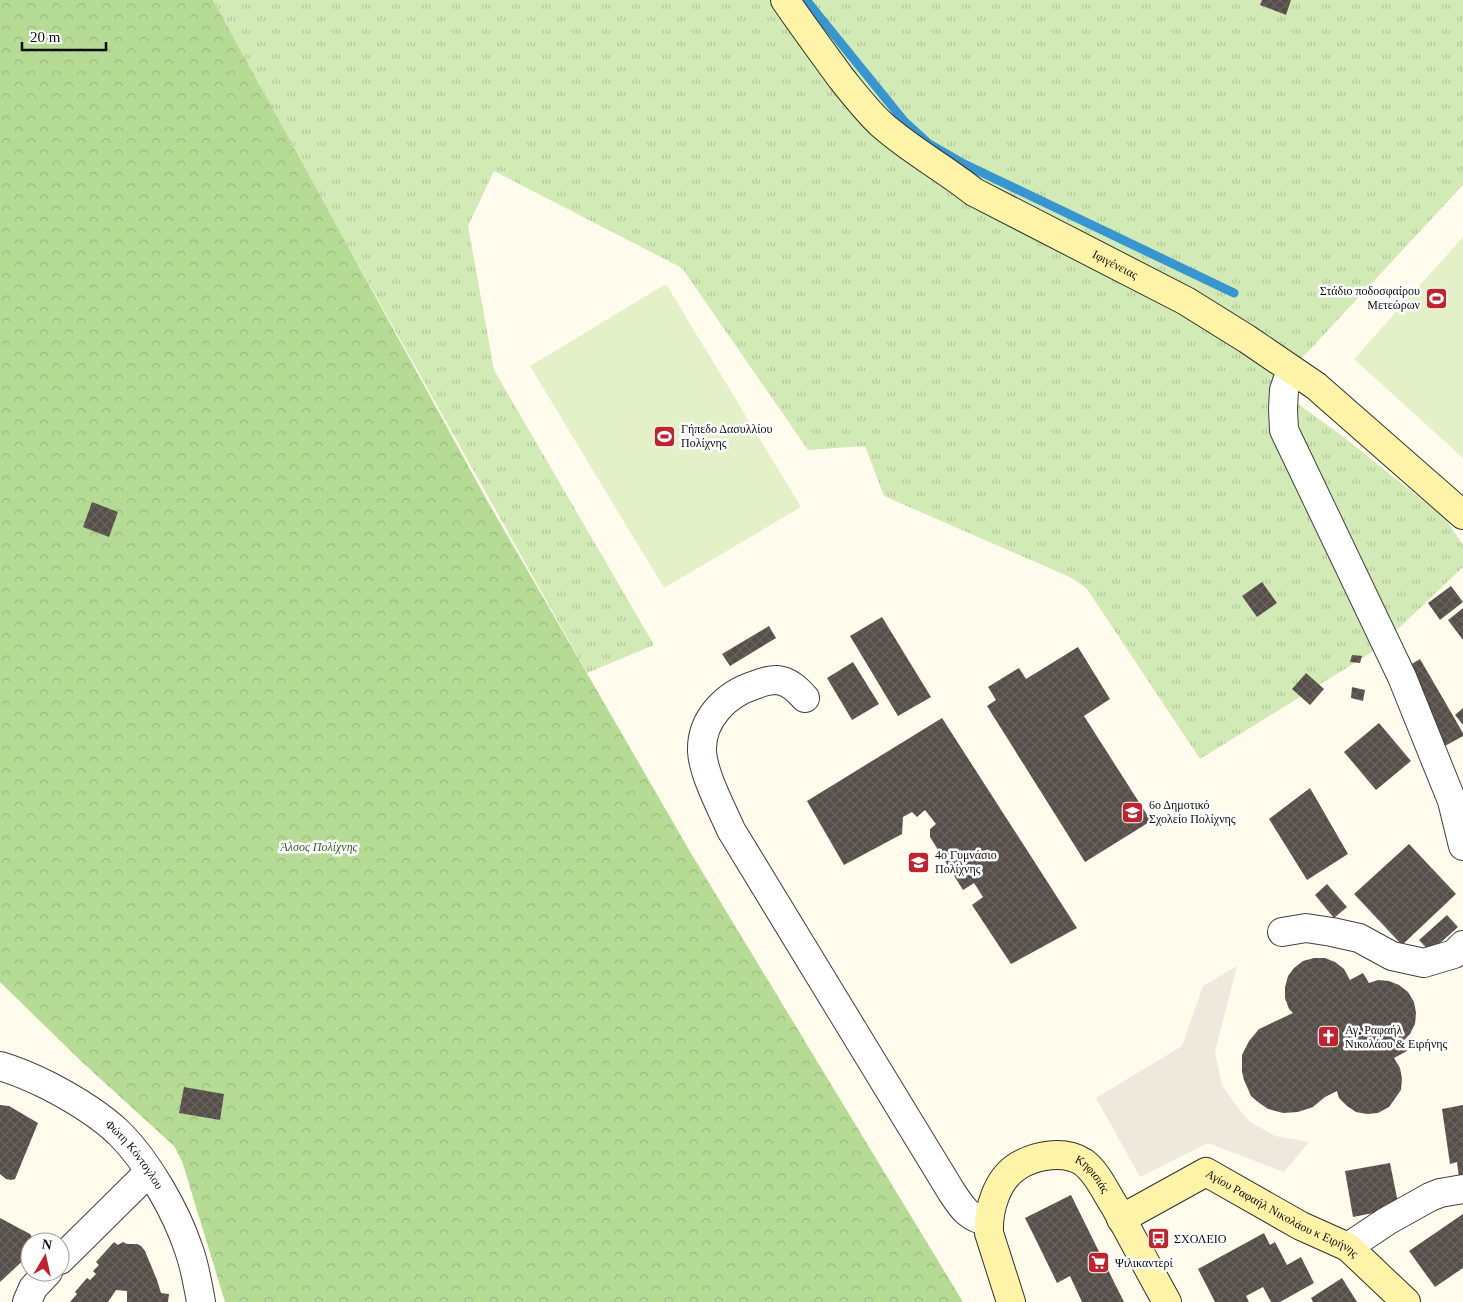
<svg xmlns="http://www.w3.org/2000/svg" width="1463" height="1302" font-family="'Times New Roman',serif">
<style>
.grass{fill:url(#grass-tufts)}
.forest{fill:url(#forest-crowns)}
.pitch{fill:#e4f1c8}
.plaza{fill:#efe9dd}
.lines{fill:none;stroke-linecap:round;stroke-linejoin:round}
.stream{stroke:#3796cf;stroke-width:9}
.building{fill:url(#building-cross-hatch)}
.street-casing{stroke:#404040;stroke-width:30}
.secondary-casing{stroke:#2f2f2f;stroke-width:30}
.street{stroke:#fff;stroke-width:28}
.secondary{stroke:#fff3a8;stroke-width:28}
.labels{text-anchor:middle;stroke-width:5;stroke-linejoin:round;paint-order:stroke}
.street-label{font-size:12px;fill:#0d0d0d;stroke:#fff}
.poi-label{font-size:12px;fill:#0d0d0d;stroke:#fff;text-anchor:start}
.park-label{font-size:12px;font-style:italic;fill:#2d661c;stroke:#fff}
</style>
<defs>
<pattern id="grass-tufts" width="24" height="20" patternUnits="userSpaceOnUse" patternTransform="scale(1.25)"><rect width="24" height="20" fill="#d2eab6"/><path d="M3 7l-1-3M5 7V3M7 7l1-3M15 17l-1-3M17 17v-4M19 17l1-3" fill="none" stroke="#b3c89b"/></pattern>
<pattern id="forest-crowns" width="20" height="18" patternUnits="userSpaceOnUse" patternTransform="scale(1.25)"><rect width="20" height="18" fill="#b6db95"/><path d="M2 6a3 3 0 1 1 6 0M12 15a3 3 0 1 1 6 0" fill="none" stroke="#9bbb7f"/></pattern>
<pattern id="building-cross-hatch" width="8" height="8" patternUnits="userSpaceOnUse" patternTransform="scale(1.25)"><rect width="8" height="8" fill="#564e49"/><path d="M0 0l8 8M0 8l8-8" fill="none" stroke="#69635f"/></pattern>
</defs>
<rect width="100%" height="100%" fill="#fffbed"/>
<!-- grass -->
<path class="grass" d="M213,0H1463V185L1291,370L1272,385L1341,435L1445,518L1463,545V567L1377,649L1200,759L1087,589L1072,578L884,496L865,446L808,450L682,268L494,171L468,226L494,370L654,645L587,673L330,214Z"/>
<!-- forest -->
<path class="forest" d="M0,0H213L489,504L692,855L963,1302H225L182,1161L174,1146L81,1061L0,982Z"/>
<!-- pitch -->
<path class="pitch" d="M1463,237V458L1354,359Z
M666,284L801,507L664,588L530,366Z"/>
<!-- plaza -->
<path class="plaza" d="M1237,966L1215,1052L1222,1085L1235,1104L1250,1122L1275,1136L1309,1142L1284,1172L1208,1143L1140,1177L1096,1098L1182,1046L1203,986Z"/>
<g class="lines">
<!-- stream -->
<path class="stream" d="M806,0L904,121L929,144L962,163L1234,293"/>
</g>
<!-- building -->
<path class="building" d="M1262,0H1291L1286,15L1260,5Z
M92,502L118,512L109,537L83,527Z
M1262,582L1277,603L1257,617L1242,596Z
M1451,586L1463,602L1440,620L1428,603Z
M1463,608V640L1448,620Z
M882,617L931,697L898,716L850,636Z
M769,626L776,638L730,666L722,654Z
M1078,647L1110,699L1084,716L1151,821L1085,862L987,706L996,700L988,687L1019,668L1026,679Z
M1352,655L1362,656L1360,663L1350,662Z
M1420,659L1463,733V736L1443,747L1405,668Z
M853,662L879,704L852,720L827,678Z
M1306,673L1324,689L1310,705L1292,689Z
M1352,687L1365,690L1363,701L1351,698Z
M1463,708V725L1455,715Z
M942,718L1077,928L1011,964L972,905L983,897L974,883L963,890L930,837V829L936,824L925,810L917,817L912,812L903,817L902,834L844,865L807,801Z
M1379,723L1411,761L1376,790L1344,752Z
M1310,788L1348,854L1307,880L1269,819Z
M1409,844L1456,894L1402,945L1354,894Z
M1327,884L1347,907L1334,918L1315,895Z
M1447,915L1458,927L1430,952L1419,940Z
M1314,958H1325L1335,962L1344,969L1350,980L1363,973L1369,983L1378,980L1389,981L1399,985L1408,992L1414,1002L1416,1013L1415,1024L1410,1034L1403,1041L1407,1051L1394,1058L1400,1068L1402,1079L1401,1090L1389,1107L1378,1113L1367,1114L1356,1112L1347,1106L1339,1098L1337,1091L1325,1097L1313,1107L1298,1112L1283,1113L1268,1109L1258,1102L1251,1096L1244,1080L1242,1072V1055L1249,1041L1259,1029L1293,1013L1289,1009L1285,998V987L1288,976L1294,968L1303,961Z
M184,1087L224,1094L220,1120L179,1113Z
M0,1105L9,1106L38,1123L15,1179L11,1180L6,1179L0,1174Z
M1463,1105V1177L1459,1178L1457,1162L1450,1164L1442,1109Z
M1390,1163L1399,1208L1353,1217L1345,1171Z
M1071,1195L1116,1286L1124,1302H1082L1070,1276L1057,1283L1038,1244L1025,1218Z
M1463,1214V1268L1435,1287L1409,1251Z
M0,1218L30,1234L35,1242H30V1254L0,1282Z
M1264,1233L1270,1245L1275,1242L1287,1265L1301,1257L1314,1283L1280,1302H1271L1263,1287L1246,1296L1249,1302H1215L1198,1269Z
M114,1242L118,1245L123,1242L127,1244H137L141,1246L145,1251L157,1280L161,1293L169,1294L168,1302H127V1291L116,1290L108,1302H70L77,1294L75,1292L87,1278L90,1280L96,1274L93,1271L99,1265L96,1262Z
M1342,1278L1357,1302H1313L1311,1298Z"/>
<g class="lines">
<defs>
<g id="street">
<path d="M1291,370L1284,390L1283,409L1284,430L1402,677L1452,801L1463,846"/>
<path d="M805,698C798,690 789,681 777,680C770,680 762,682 755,685C726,694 701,719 702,751C703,774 722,809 731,830L951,1191C962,1208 968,1218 989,1222"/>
<path d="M1282,932L1306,928L1332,932L1359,938L1392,956L1424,963L1454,954L1463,945"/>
<path id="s1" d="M0,1066C17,1071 33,1078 49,1086C74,1099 99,1114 119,1133C148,1162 176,1211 189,1250C195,1267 198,1285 201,1302"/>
<path d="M1348,1247L1387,1221L1430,1197L1440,1193L1463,1189"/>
<path d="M60,1260L149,1172"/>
<path d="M27,1302L33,1288L48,1272"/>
</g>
<g id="secondary">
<path id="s2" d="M785,0C803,26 822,52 841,78C854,94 866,110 881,124C910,150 944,168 974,192L1186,301L1247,339L1316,386L1463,515"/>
<path id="s3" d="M1121,1219L1206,1172L1301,1226L1348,1247L1406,1302"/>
<path id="s4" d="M1011,1302L989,1233C988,1209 997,1179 1018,1166C1036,1155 1064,1150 1083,1162C1097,1172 1105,1191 1114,1205C1132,1237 1149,1270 1167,1302"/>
</g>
</defs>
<!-- street casing -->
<use href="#street" class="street-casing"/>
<!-- secondary casing -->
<use href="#secondary" class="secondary-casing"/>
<!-- street -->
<use href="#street" class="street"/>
<!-- secondary -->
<use href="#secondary" class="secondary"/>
</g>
<!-- icons -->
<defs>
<symbol id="stadium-square" viewBox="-11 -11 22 22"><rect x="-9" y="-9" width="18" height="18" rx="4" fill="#bf232e" stroke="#fff"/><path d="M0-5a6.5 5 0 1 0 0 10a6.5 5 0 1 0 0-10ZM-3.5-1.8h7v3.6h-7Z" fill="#fff"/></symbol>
<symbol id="school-square" viewBox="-11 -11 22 22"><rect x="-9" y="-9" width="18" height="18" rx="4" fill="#bf232e" stroke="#fff"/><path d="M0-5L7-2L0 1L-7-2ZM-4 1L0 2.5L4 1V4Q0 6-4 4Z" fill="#fff"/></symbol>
<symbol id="church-square" viewBox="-11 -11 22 22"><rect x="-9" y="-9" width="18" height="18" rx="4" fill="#bf232e" stroke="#fff"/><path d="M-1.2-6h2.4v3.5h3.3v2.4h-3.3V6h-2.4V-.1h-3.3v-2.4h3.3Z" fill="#fff"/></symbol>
<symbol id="bus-square" viewBox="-11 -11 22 22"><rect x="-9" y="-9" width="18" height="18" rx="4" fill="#bf232e" stroke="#fff"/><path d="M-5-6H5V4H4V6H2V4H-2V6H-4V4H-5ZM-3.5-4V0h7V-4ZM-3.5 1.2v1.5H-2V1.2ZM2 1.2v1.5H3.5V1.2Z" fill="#fff"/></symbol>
<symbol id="supermarket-square" viewBox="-11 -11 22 22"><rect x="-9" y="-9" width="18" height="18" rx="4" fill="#bf232e" stroke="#fff"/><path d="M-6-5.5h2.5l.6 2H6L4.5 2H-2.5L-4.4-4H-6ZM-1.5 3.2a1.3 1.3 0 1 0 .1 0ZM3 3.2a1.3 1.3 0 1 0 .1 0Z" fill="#fff"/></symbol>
</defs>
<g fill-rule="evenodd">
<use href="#stadium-square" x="1424" y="286" width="25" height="25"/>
<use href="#stadium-square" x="652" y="424" width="25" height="25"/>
<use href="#school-square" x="1120" y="800" width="25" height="25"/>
<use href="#school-square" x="906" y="850" width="25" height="25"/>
<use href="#church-square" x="1316" y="1024" width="25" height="25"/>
<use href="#bus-square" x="1146" y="1226" width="25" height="25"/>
<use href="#supermarket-square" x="1086" y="1250" width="25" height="25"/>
</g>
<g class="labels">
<!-- street labels -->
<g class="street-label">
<text dy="4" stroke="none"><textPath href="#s2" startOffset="431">Ιφιγένειας</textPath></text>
<text dy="4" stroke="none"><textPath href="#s1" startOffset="164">Φώτη Κόντογλου</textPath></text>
<text dy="4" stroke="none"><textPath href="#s4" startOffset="232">Κηφισιάς</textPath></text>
<text dy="4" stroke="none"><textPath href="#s3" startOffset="184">Αγίου Ραφαήλ Νικολάου κ Ειρήνης</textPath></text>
</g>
<!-- poi labels -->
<g class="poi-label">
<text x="1420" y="295" text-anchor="end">Στάδιο ποδοσφαίρου<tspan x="1420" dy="14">Μετεώρων</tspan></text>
<text x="681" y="433">Γήπεδο Δασυλλίου<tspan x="681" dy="14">Πολίχνης</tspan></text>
<text x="1149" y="809">6ο Δημοτικό<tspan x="1149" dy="14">Σχολείο Πολίχνης</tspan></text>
<text x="935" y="859">4ο Γυμνάσιο<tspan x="935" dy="14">Πολίχνης</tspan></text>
<text x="1345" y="1034">Αγ. Ραφαήλ<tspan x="1345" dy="14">Νικολάου &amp; Ειρήνης</tspan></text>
<text x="1174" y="1243">ΣΧΟΛΕΙΟ</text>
<text x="1115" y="1267">Ψιλικαντερί</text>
</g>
<!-- park labels -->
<g class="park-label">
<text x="319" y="851">Άλσος Πολίχνης</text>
</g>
</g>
<!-- north arrow -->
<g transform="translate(45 1257) rotate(9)"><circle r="24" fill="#ffffff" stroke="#9e9e9e"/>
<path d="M0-4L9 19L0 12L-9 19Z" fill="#bf232e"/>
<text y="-8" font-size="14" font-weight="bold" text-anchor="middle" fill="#0d0d0d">N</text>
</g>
<!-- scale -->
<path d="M22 42v8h84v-8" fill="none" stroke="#0d0d0d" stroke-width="2.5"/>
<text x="30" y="42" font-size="15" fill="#0d0d0d" stroke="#ffffff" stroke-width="4" paint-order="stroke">20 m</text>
</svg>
